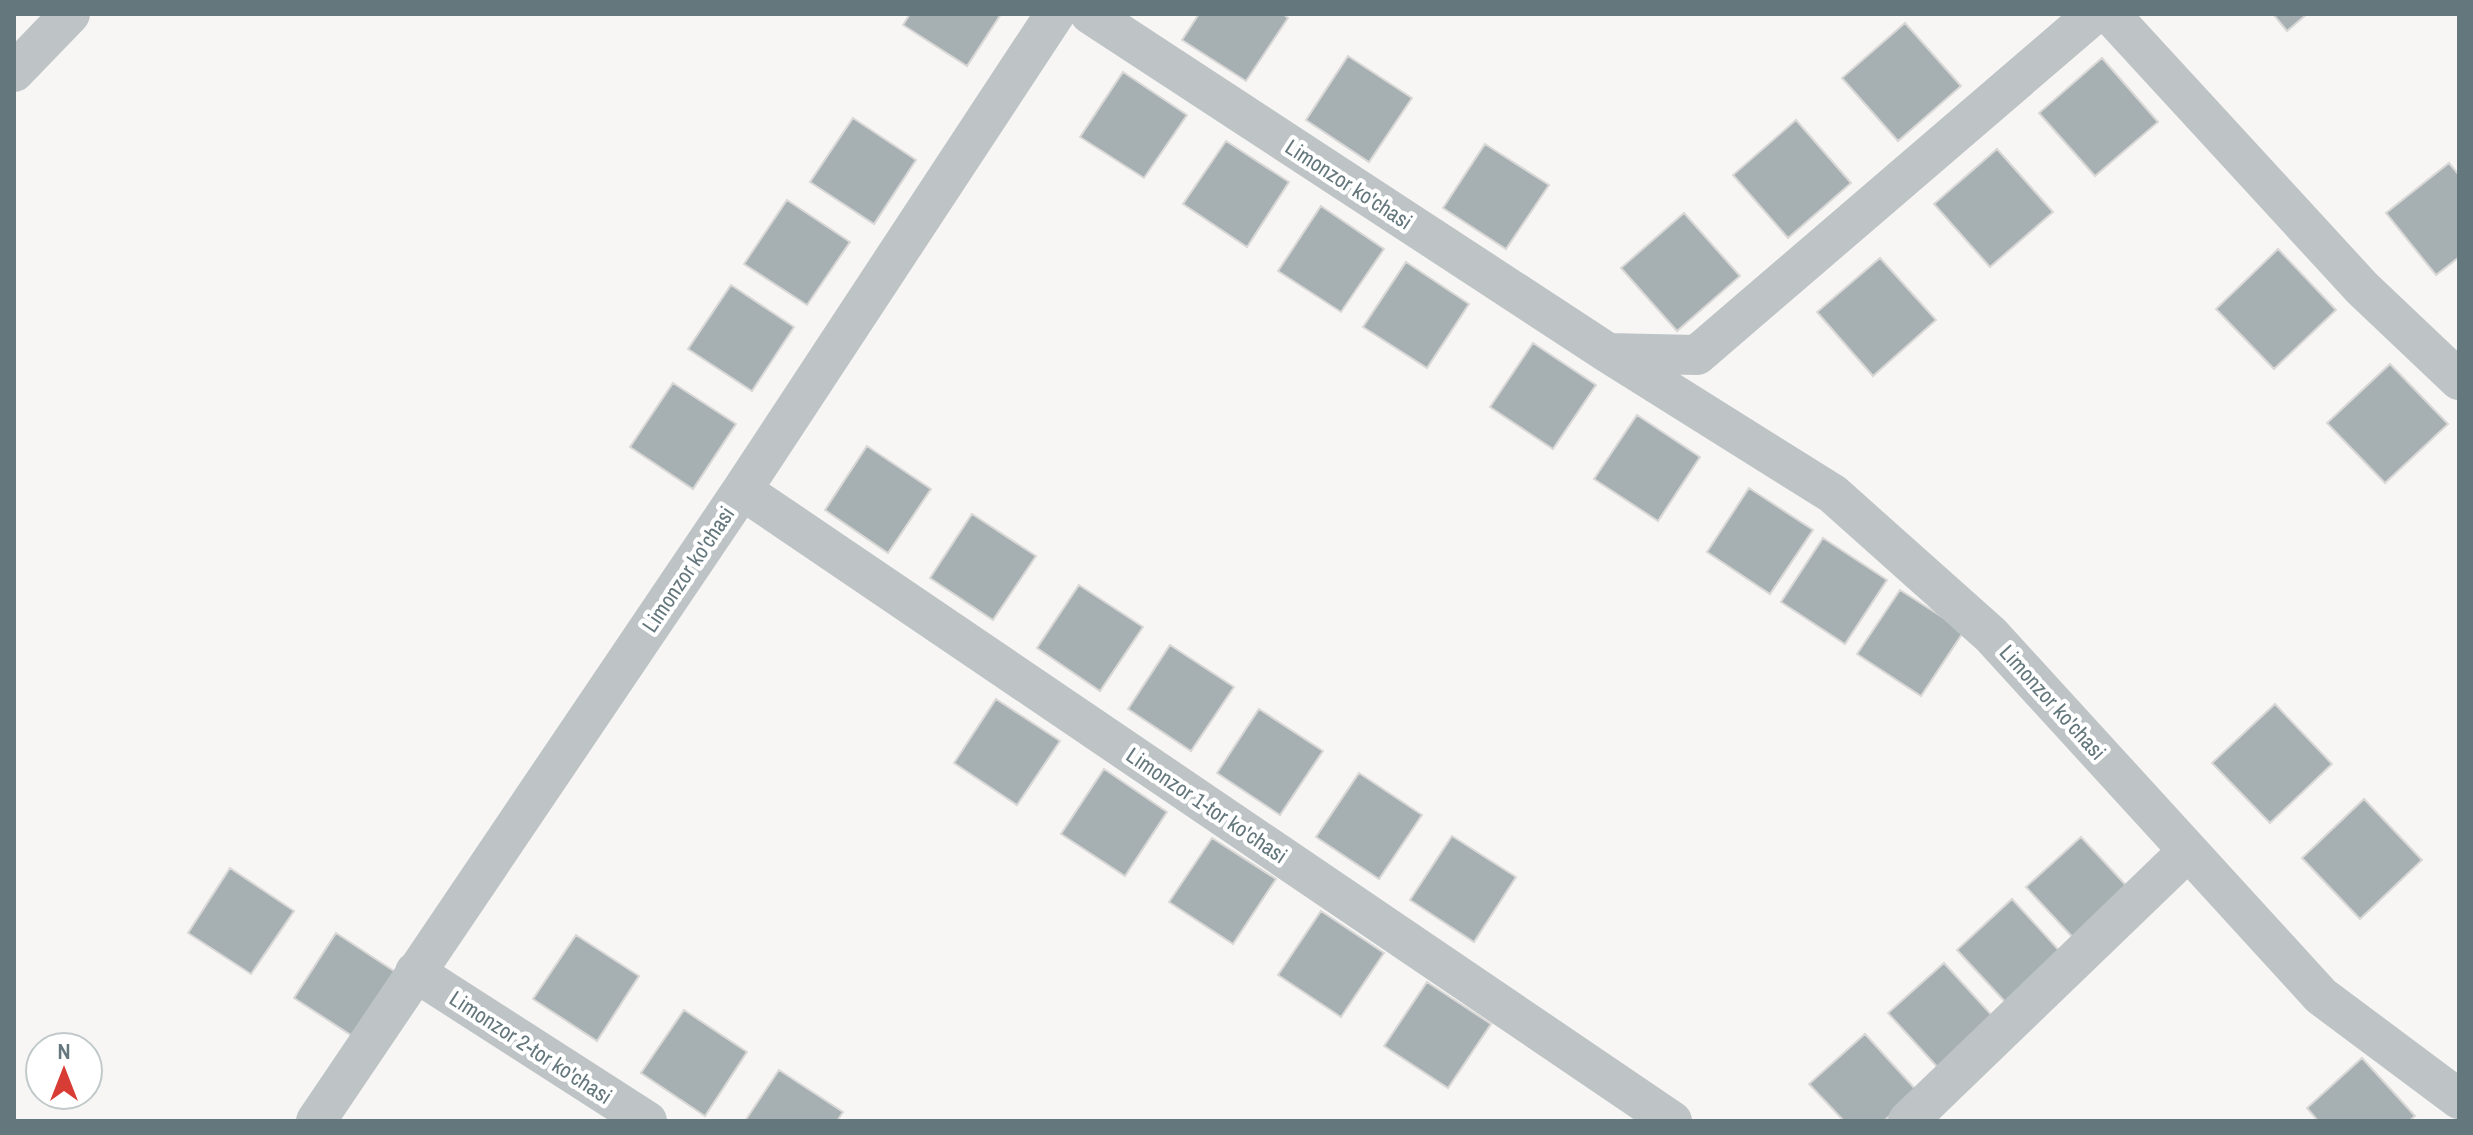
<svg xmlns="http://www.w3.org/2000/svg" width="2473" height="1135" font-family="'Archivo Narrow',sans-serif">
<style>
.building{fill:#a6b0b3;stroke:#d9d8d7;stroke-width:2}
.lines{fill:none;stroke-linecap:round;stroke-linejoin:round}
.street{stroke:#bec4c6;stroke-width:40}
.labels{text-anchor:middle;stroke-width:8;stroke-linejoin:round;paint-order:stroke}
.street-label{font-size:22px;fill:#64777d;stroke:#fff}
</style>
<rect width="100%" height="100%" fill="#f7f6f4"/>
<!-- building -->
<path class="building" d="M910,14H1001L967,66L903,25Z
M1199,14H1283L1288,18L1246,81L1182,40Z
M2273,14H2307L2287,31Z
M1905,23L1961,86L1898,141L1842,78Z
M1348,56L1412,98L1369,162L1306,120Z
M2102,58L2158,122L2095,176L2039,113Z
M1123,72L1187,115L1144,178L1080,137Z
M853,118L916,160L874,224L810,182Z
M1796,120L1851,183L1788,238L1733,175Z
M1226,141L1289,182L1247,247L1183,204Z
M1485,144L1549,185L1506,249L1443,208Z
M1997,149L2053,212L1990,267L1934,204Z
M2449,163L2459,175V257L2436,275L2386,213Z
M787,200L850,242L807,305L744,264Z
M1321,206L1384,249L1341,312L1278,271Z
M1684,213L1740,276L1677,331L1621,268Z
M2278,249L2336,310L2274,369L2216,309Z
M1880,258L1936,320L1873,376L1817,312Z
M1406,262L1469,304L1427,368L1363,327Z
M731,285L794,327L752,391L688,349Z
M1533,343L1596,385L1553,449L1490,407Z
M2390,364L2448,424L2385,483L2327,423Z
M673,383L736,424L693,489L630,447Z
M1637,415L1700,457L1658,521L1594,479Z
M867,446L931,489L888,553L825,510Z
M1749,488L1813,530L1770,594L1707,552Z
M972,514L1036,556L993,620L930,578Z
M1823,538L1887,580L1845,644L1781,602Z
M1079,585L1143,627L1100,691L1037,648Z
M1900,590L1964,631L1921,696L1857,654Z
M1170,645L1234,687L1191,751L1128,709Z
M996,699L1060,741L1017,805L954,763Z
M2275,704L2332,764L2270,823L2212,763Z
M1259,709L1323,751L1280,815L1217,773Z
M1104,769L1167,812L1125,876L1061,834Z
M1359,773L1422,815L1379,879L1316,837Z
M2364,799L2422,860L2360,919L2302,858Z
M1452,836L1516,877L1474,942L1410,900Z
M2081,837L2134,894L2079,944L2026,887Z
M1212,838L1276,879L1233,944L1169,902Z
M230,868L294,911L251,974L188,933Z
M2012,899L2065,957L2010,1007L1957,950Z
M1321,911L1384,953L1341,1017L1278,975Z
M336,933L400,975L357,1039L294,998Z
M576,935L639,976L597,1041L533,999Z
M1944,963L1996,1020L1941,1071L1888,1013Z
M1427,982L1491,1024L1448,1088L1384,1046Z
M684,1010L747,1052L705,1116L641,1073Z
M1865,1034L1917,1091L1884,1121H1844L1809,1084Z
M2362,1058L2415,1116L2409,1121H2318L2307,1108Z
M779,1070L843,1112L837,1121H745Z"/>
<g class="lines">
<!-- street -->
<path class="street" d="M1090,14L1608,353L1833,494L1991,635L2321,996L2459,1099
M2110,14L2362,288L2459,380
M14,72L70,14
M1608,353L1697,355L2094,14
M742,490L1672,1121
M415,972L647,1121
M316,1121L742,490L1055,14
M1908,1121L2188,851"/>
</g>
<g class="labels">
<!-- street labels -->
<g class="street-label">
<text transform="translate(1349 184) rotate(33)" y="8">Limonzor ko'chasi</text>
<text transform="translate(688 569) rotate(-56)" y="8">Limonzor ko'chasi</text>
<text transform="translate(2053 702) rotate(48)" y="8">Limonzor ko'chasi</text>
<text transform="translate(1207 805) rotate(34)" y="8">Limonzor 1-tor ko'chasi</text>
<text transform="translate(531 1047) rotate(33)" y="8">Limonzor 2-tor ko'chasi</text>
</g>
</g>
<!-- border -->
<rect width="2473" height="1135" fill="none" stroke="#64777d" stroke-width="32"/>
<!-- north arrow -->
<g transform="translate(64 1071)"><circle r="38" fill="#ffffff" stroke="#c1c9cb" stroke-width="2"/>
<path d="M0-6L14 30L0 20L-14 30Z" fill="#d73d35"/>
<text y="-12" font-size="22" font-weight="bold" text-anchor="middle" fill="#64777d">N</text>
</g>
</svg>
